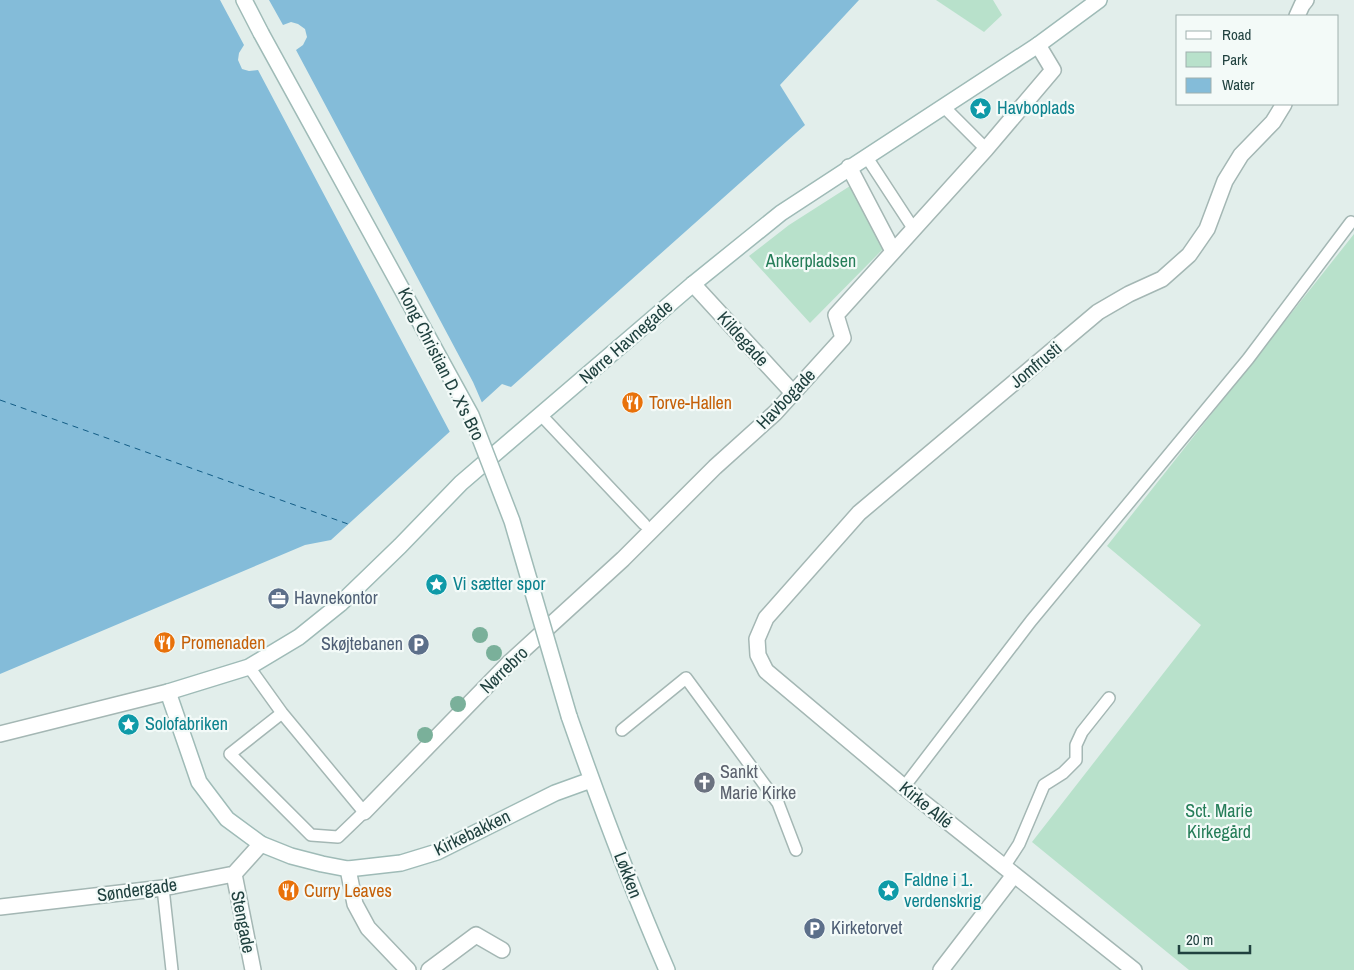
<svg xmlns="http://www.w3.org/2000/svg" width="1354" height="970" font-family="'Archivo Narrow',sans-serif">
<style>
.green{fill:#b8e1cb}
.water{fill:#84bcd9}
.pier{fill:#e2eeeb}
.lines{fill:none;stroke-linecap:round;stroke-linejoin:round}
.ferry{stroke:#125c85;stroke-width:1;stroke-dasharray:6 5;stroke-linecap:butt}
.lane-casing{stroke:#a4b7b4;stroke-width:14}
.street-casing{stroke:#a4b7b4;stroke-width:18}
.secondary-casing{stroke:#9fbbb7;stroke-width:18}
.lane{stroke:#fff;stroke-width:11}
.street{stroke:#fff;stroke-width:15}
.secondary{stroke:#fff;stroke-width:15}
.secondary-bridge-casing{stroke:#9fbbb7;stroke-width:18;stroke-linecap:butt}
.secondary-bridge{stroke:#fff;stroke-width:15}
.tree{fill:#7ab09a}
.labels{text-anchor:middle;stroke-width:4.5;stroke-linejoin:round;paint-order:stroke}
.culture-label{font-size:18px;fill:#0d838f;stroke:#f3faf8;text-anchor:start}
.park-label{font-size:18px;fill:#257d58;stroke:#f3faf8}
.street-label{font-size:18px;fill:#20413f;stroke:#f3faf8}
.food-label{font-size:18px;fill:#c56008;stroke:#f3faf8;text-anchor:start}
.service-label{font-size:18px;fill:#4e5e75;stroke:#f3faf8;text-anchor:start}
.worship-label{font-size:18px;fill:#5b616d;stroke:#f3faf8;text-anchor:start}
</style>
<rect width="100%" height="100%" fill="#e2eeeb"/>
<!-- green -->
<path class="green" d="M936,0H993L1002,15L984,32Z
M850,186L884,248L810,323L749,256L789,225Z
M1354,234V970H1189L1032,842L1201,625L1107,546Z"/>
<!-- water -->
<path class="water" d="M0,0H859L780,85L805,125L511,387L502,384L331,540L305,545L0,674Z"/>
<!-- pier -->
<path class="pier" d="M220,0H269L283,25L291,22L298,24L305,29L307,37L303,45L296,50L473,382L483,405L451,434L258,70L249,71L242,69L238,60L239,53L244,45Z"/>
<g class="lines">
<!-- ferry -->
<path class="ferry" d="M0,400L348,524"/>
<defs>
<path id="lane" d="M943,106L986,149
M866,156L913,228
M541,415L644,524
M249,667L282,713L364,812L338,837L311,835L230,754L282,713
M622,730L686,678L778,803L796,850
M904,787L1031,621L1248,359L1351,222
M1004,867L1019,844L1044,785L1063,773L1076,760V745L1082,732L1109,698
M163,888L172,970"/>
<path id="street" d="M1297,16L1302,5L1306,0
M849,167L893,251
M693,284L794,394
M0,734L168,692
M364,812L509,663L623,559L715,467L775,413L843,338L836,315L986,149L1053,70L1038,45
M348,869L355,904L368,928L408,970
M234,874L253,970
M0,907L163,888L234,874L261,844
M429,970L476,935L502,950
M941,970L1014,875
M1134,970L904,787L766,671L758,655L757,639L766,618L859,513L1098,312L1129,294L1162,279L1189,255L1207,229L1225,181L1241,155L1273,122L1284,104"/>
<path id="secondary" d="M244,0L261,33
M569,716C599,802 631,887 667,970
M591,780L555,793L437,852L401,863L348,869L322,864L291,856L261,844L227,819L199,782L168,692L249,667L299,637L340,604L400,546L461,483L693,284L781,213L1038,45L1099,0"/>
</defs>
<!-- lane casing -->
<use href="#lane" class="lane-casing"/>
<!-- street casing -->
<use href="#street" class="street-casing"/>
<!-- secondary casing -->
<use href="#secondary" class="secondary-casing"/>
<!-- lane -->
<use href="#lane" class="lane"/>
<!-- street -->
<use href="#street" class="street"/>
<!-- secondary -->
<use href="#secondary" class="secondary"/>
<defs>
<path id="secondary-bridge" d="M261,33L471,415L512,521L569,716"/>
</defs>
<!-- secondary-bridge casing -->
<use href="#secondary-bridge" class="secondary-bridge-casing"/>
<!-- secondary-bridge -->
<use href="#secondary-bridge" class="secondary-bridge"/>
</g>
<!-- trees -->
<g class="tree">
<circle cx="480" cy="635" r="8"/>
<circle cx="494" cy="653" r="8"/>
<circle cx="458" cy="704" r="8"/>
<circle cx="425" cy="735" r="8"/>
</g>
<!-- icons -->
<defs>
<symbol id="sight-disc" viewBox="-11 -11 22 22"><circle r="9.5" fill="#0f9aa8" stroke="#f3faf8"/><path d="M0-6L1.8-2.2L6-1.7L2.9 1.2L3.7 5.4L0 3.3L-3.7 5.4L-2.9 1.2L-6-1.7L-1.8-2.2Z" fill="#fff"/></symbol>
<symbol id="restaurant-disc" viewBox="-11 -11 22 22"><circle r="9.5" fill="#e8710a" stroke="#f3faf8"/><path d="M-5-6h1v4h1v-4h1v4h1v-4h1v5L-1.5 .5V6h-2V.5L-5-1ZM5-6V6H3V1.5H1.5Q1.5-4 5-6Z" fill="#fff"/></symbol>
<symbol id="office-disc" viewBox="-11 -11 22 22"><circle r="9.5" fill="#5c6f8a" stroke="#f3faf8"/><path d="M-6-3h4V-5.5h4V-3h4V5H-6ZM-1-4.5V-3h2v-1.5ZM-6 0V1H6V0Z" fill="#fff"/></symbol>
<symbol id="parking-disc" viewBox="-11 -11 22 22"><circle r="9.5" fill="#5c6f8a" stroke="#f3faf8"/><path d="M-3.5-5.5H1a3.5 3.5 0 0 1 0 7H-1V5.5H-3.5ZM-1-3.4V-.6H.8a1.4 1.4 0 0 0 0-2.8Z" fill="#fff"/></symbol>
<symbol id="church-disc" viewBox="-11 -11 22 22"><circle r="9.5" fill="#6b7280" stroke="#f3faf8"/><path d="M-1.2-6h2.4v3.5h3.3v2.4h-3.3V6h-2.4V-.1h-3.3v-2.4h3.3Z" fill="#fff"/></symbol>
</defs>
<g fill-rule="evenodd">
<use href="#sight-disc" x="968" y="96" width="25" height="25"/>
<use href="#restaurant-disc" x="620" y="390" width="25" height="25"/>
<use href="#sight-disc" x="424" y="572" width="25" height="25"/>
<use href="#office-disc" x="266" y="586" width="25" height="25"/>
<use href="#restaurant-disc" x="152" y="630" width="25" height="25"/>
<use href="#parking-disc" x="406" y="632" width="25" height="25"/>
<use href="#sight-disc" x="116" y="712" width="25" height="25"/>
<use href="#church-disc" x="692" y="770" width="25" height="25"/>
<use href="#sight-disc" x="876" y="878" width="25" height="25"/>
<use href="#restaurant-disc" x="276" y="878" width="25" height="25"/>
<use href="#parking-disc" x="802" y="916" width="25" height="25"/>
</g>
<g class="labels">
<!-- culture labels -->
<g class="culture-label">
<text x="997" y="114">Havboplads</text>
<text x="453" y="590">Vi sætter spor</text>
<text x="145" y="730">Solofabriken</text>
<text x="904" y="886">Faldne i 1.<tspan x="904" dy="21">verdenskrig</tspan></text>
</g>
<!-- park labels -->
<g class="park-label">
<text x="811" y="267">Ankerpladsen</text>
<text x="1219" y="817">Sct. Marie<tspan x="1219" dy="21">Kirkegård</tspan></text>
</g>
<!-- street labels -->
<g class="street-label">
<text transform="translate(743 339) rotate(48)" y="6">Kildegade</text>
<text transform="translate(626 342) rotate(-41)" y="6">Nørre Havnegade</text>
<text transform="translate(441 364) rotate(63)" y="6">Kong Christian D. X's Bro</text>
<text transform="translate(1036 365) rotate(-40)" y="6">Jomfrusti</text>
<text transform="translate(786 399) rotate(-46)" y="6">Havbogade</text>
<text transform="translate(504 670) rotate(-44)" y="6">Nørrebro</text>
<text transform="translate(926 805) rotate(39)" y="6">Kirke Allé</text>
<text transform="translate(472 833) rotate(-26)" y="6">Kirkebakken</text>
<text transform="translate(628 875) rotate(69)" y="6">Løkken</text>
<text transform="translate(137 890) rotate(-8)" y="6">Søndergade</text>
<text transform="translate(243 922) rotate(79)" y="6">Stengade</text>
</g>
<!-- food labels -->
<g class="food-label">
<text x="649" y="409">Torve-Hallen</text>
<text x="181" y="649">Promenaden</text>
<text x="304" y="897">Curry Leaves</text>
</g>
<!-- service labels -->
<g class="service-label">
<text x="294" y="604">Havnekontor</text>
<text x="403" y="650" text-anchor="end">Skøjtebanen</text>
<text x="831" y="934">Kirketorvet</text>
</g>
<!-- worship labels -->
<g class="worship-label">
<text x="720" y="778">Sankt<tspan x="720" dy="21">Marie Kirke</tspan></text>
</g>
</g>
<!-- legend -->
<rect x="1176" y="15" width="162" height="90" fill="#f3faf8" stroke="#9fb0ae"/>
<rect x="1186" y="31" width="25" height="8" fill="#ffffff" stroke="#9fb0ae"/>
<text x="1222" y="40" font-size="15" fill="#20413f">Road</text>
<rect x="1186" y="52" width="25" height="15" fill="#b8e1cb" stroke="#9fb0ae"/>
<text x="1222" y="65" font-size="15" fill="#20413f">Park</text>
<rect x="1186" y="78" width="25" height="15" fill="#84bcd9" stroke="#9fb0ae"/>
<text x="1222" y="90" font-size="15" fill="#20413f">Water</text>
<!-- scale -->
<path d="M1179 945v8h71v-8" fill="none" stroke="#20413f" stroke-width="2.5"/>
<text x="1186" y="945" font-size="15" fill="#20413f" stroke="#f3faf8" stroke-width="4" paint-order="stroke">20 m</text>
</svg>
